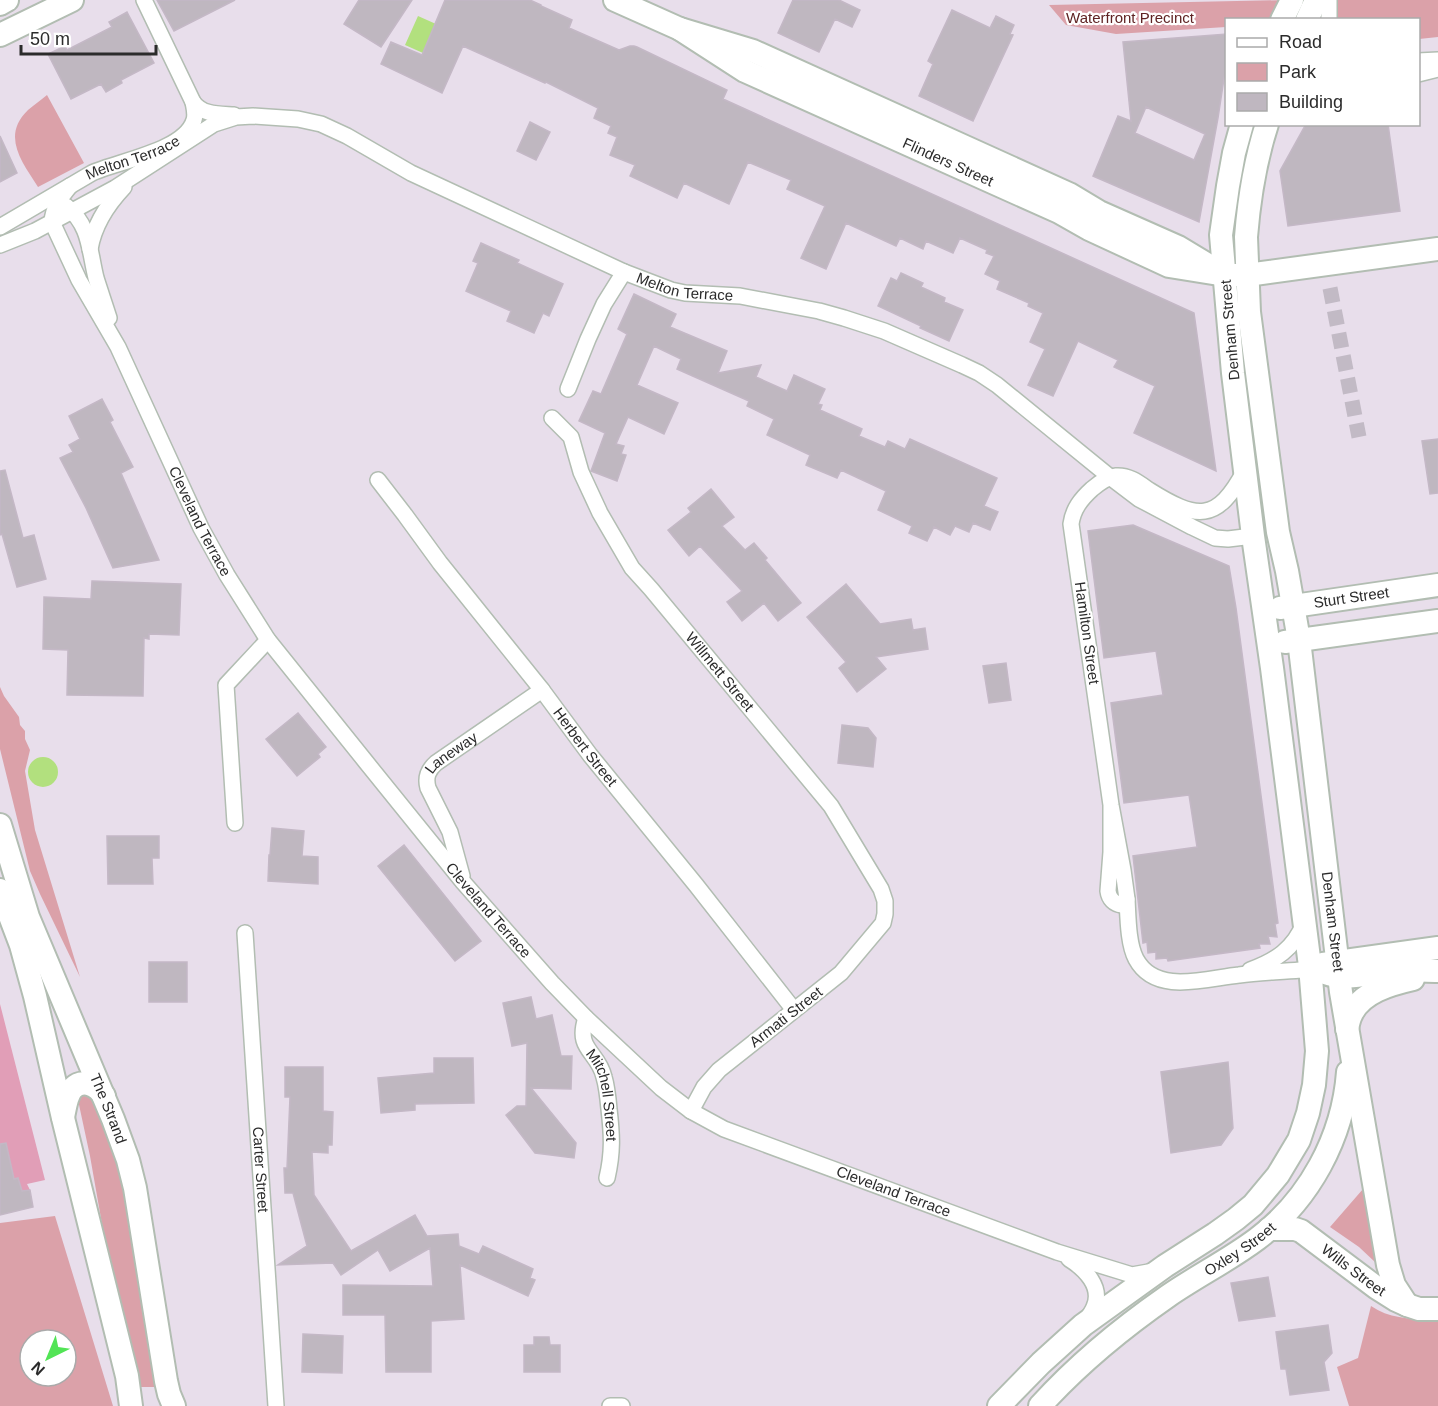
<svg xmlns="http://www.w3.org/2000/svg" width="1438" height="1406" font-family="Arial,sans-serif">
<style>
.green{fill:#dba1a9;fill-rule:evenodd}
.pitch{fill:#e19eb7}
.water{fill:#b2e07e}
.building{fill:#bfb7c0;stroke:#c4b8c6;stroke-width:1.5;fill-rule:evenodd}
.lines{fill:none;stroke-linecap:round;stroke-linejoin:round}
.street-tunnel{stroke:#c2bac5;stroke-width:15;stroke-dasharray:15 8;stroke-linecap:butt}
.street-casing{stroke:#b2bdb2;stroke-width:18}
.secondary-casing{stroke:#b2bdb2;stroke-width:26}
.street{stroke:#fff;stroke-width:15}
.secondary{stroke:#fff;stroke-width:22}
.labels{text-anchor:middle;stroke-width:4.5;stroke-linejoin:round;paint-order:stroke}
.park-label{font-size:15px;fill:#5f2323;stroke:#fff}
.street-label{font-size:15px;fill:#2b2b2b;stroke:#fff}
</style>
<rect width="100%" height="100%" fill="#e8deeb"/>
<!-- green -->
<path class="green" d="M1290,0H1438V37L1419,39L1418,20H1226V27L1116,34L1066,25L1049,5Z
M47,95L84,163L38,187C22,162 1,136 28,110C34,105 41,100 47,95Z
M0,687L4,696L19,717L20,725L25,731V739L30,750L25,771L35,830L80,977L40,894L30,871L0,749Z
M81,1094H92L121,1166L159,1387H141L108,1258L90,1156L78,1100Z
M1363,1189H1366L1376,1263L1359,1247L1330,1227Z
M55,1216L113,1406H0V1223ZM30,1340H66V1376H30Z
M1371,1306C1391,1320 1415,1319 1438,1319V1406H1349L1337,1367L1358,1358Z"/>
<!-- pitch -->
<path class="pitch" d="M0,1004L45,1180L27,1184L30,1190L33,1207L0,1215Z"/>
<!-- water -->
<path class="water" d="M418,16L436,24L423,53L405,45Z
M28 772a15 15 0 1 1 30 0a15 15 0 1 1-30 0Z"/>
<!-- building -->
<path class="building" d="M157,0H235L174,31Z
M359,0H412L381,47L344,24Z
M445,0H530L541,5V6L572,20L569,28L619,50L630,46H634L637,47L727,90L723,99L1194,313L1216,471L1134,433L1155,386L1114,367L1118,360L1078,341L1053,396L1028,385L1045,349L1030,342L1043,313L1028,306L1029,303L997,289L1000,281L985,274L994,256L986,253L987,250L960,238L953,253L926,241L923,249L900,238L896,246L846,223L826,269L801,258L825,206L787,189L791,180L748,162L729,204L684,183L677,198L630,176L635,165L610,155L617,137L608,133L611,126L594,118L598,108L546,82L545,83L463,46L442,93L381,64L391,42L422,55Z
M793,0H839L860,10L852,27L835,19L819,52L778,33Z
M952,10L990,28L996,16L1014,25L1010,34L1013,35L973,121L919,96L933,64L928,61Z
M127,12L154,63L121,80L122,83L106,92L101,84L71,99L48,54L65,46L67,50L112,27L109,22Z
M1227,34V59L1218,118L1199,222L1093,176L1118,116L1131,121L1123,42ZM1146,107L1205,134L1194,160L1135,133Z
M530,122L550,132L536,160L517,151Z
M1306,124H1388L1400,211L1288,226L1280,171Z
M0,136L17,173L0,182Z
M481,243L519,260L517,263L563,284L549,316L543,313L534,333L507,321L511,311L466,291L478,263L473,261Z
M901,273L923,283L921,287L945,298L944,302L963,310L949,341L920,328L921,326L878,306L891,278L897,281Z
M634,294L676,314L670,327L727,351L718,373L761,365L756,377L787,391L794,375L825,389L818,404L822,405L820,410L862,429L859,436L885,447L888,441L905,449L910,439L997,478L984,506L998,512L990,530L973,523L969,532L955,526L950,535L934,527L927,541L909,533L912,526L878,510L886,491L841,470L837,478L806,465L810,455L767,435L774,419L747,406L749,401L677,369L681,359L654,346L637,385L678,403L664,434L628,417L616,444L624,446L621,454L626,455L617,481L591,471L605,433L579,421L593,391L601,394L627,334L618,329Z
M102,399L113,420L110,422L133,467L121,473L159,560L113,568L86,508L60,458L73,452L69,445L80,439L69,416Z
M1438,439V493L1430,494L1422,441Z
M5,470L23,538L34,535L46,579L17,587L2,534L0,535V471Z
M711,489L734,517L722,526L745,550L754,543L767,558L765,560L801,603L778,621L764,603L742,621L727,602L742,591L700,546L689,556L668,530L691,512L688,508Z
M1133,525L1229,566L1236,608L1278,923L1275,924L1277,937L1268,936L1270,944H1259L1260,948L1168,961L1167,958L1156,959V952L1148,953L1147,942L1143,943L1133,856L1197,847L1189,795L1124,803L1111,703L1163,695L1156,651L1104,658L1088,531Z
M92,581L181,584L179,635L149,634V639L144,638L143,696L67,695L68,650L43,649L44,597L91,599Z
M846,584L880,624L911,619L913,630L925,628L928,649L876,657L886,669L857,692L839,668L846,662L807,617Z
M1006,663L1011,700L989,703L983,666Z
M298,713L326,747L318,754L320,757L297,776L266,739Z
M842,725L868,728L876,738L873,767L838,763Z
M272,828L304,831L302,856L318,857V884L268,881L269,855H270Z
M107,836H159V858H152L153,884H108Z
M404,845L481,941L455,961L378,866Z
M149,962H187V1002H149Z
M531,997L536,1019L552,1015L561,1056H572L571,1089L531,1088L576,1143L574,1158L535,1153L506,1115L517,1106H526L527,1043L512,1046L503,1003Z
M434,1058H473L474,1103L415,1104V1110L381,1113L378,1078L434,1073Z
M1228,1062L1233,1128L1221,1145L1171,1153L1161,1072Z
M285,1067H323V1111L333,1112L332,1145H328V1153L312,1152L314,1195L351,1251L415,1215L427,1236L458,1234L459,1246L479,1254L483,1246L533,1269L530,1278L535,1280L528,1296L460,1265L464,1319L431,1321V1372H386L385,1315H343V1285L433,1286L430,1248L390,1271L378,1250L341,1275L333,1263L278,1265L307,1246L293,1193H285L284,1168H287L290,1097H285Z
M6,1143L14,1179L18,1178L22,1191L30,1190L33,1207L0,1215V1144Z
M1268,1277L1275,1316L1239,1321L1231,1283Z
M1328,1325L1332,1353L1324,1362L1329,1390L1290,1395L1286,1369H1281L1276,1332Z
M303,1334L343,1336L342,1373L302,1372Z
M534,1337H549L550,1345H560V1372H524V1345H534Z"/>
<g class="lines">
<!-- street-tunnel -->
<path class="street-tunnel" d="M1330,288L1359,437"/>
<defs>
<g id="street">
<path d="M1329,0V20"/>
<path d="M1418,61L1438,60"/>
<path d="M1418,74L1438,69"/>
<path d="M193,102C202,115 219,114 234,115"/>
<path id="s1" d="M70,186C61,197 53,207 52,222L79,280L118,347L201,528L227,575L268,640L366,762L463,882L552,983L586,1018L661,1088L691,1111L724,1129L1057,1252L1132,1275L1154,1271"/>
<path d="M66,206C90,225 89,249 96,278C100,291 105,305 109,318"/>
<path id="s2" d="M0,227L92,173C118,161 185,151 194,120C196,114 194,108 193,102L144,0"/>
<path id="s3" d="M0,245L35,231L115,188L214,124L236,117L253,116L298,119L321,124L347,136L411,173L624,272L671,290L685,293L740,296L819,311L844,318L884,331L962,365L979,373L997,385L1110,477L1139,499L1192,527L1215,538L1228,539L1253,536"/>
<path d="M90,249C94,225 107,205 124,187"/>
<path d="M568,389L588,339L604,304L624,272"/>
<path id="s4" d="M552,418L571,437L581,472L600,513L632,568L651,589L831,806L881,889L885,901V914L883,923L841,973L719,1070L704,1087L691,1111"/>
<path id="s5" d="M378,480L405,515L440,563L542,690L590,755L696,885L794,1010"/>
<path d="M1111,805V852L1108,891C1109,899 1114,904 1122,905L1126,903L1127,899L1123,870L1111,805L1071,524C1073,509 1081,499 1092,489C1099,483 1107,477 1116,476C1129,475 1139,483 1149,490C1197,520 1217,523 1245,470"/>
<path d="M235,823L226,685L268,640"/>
<path id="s6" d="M462,876L450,832L428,788C425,777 428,770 436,763L542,690"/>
<path d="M1127,899C1128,917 1128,944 1136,959C1156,996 1207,978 1239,975C1259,972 1280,972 1300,970L1310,971"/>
<path id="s7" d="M245,933L276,1406"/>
<path d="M1250,970C1275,961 1294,949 1304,923"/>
<path id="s8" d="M586,1018C575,1050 598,1051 604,1077C607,1087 608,1098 609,1109C612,1135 613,1152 607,1178"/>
<path d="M1069,1259C1085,1269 1103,1287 1094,1307C1092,1312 1089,1316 1086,1320"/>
<path d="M610,1406H622"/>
</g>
<g id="secondary">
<path d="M615,0L680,29L753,51L1069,194L1099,212L1178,247L1213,268"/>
<path d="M0,4L7,0"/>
<path d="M1282,20L1292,0"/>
<path d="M1307,20L1316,0"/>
<path id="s9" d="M680,29L745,71L1059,212L1089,229L1169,266L1225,275H1247L1438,249"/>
<path d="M0,35L72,0"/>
<path id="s10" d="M1267,124C1255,161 1249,199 1246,237L1249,312L1278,532L1287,571L1299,640L1341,992L1388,1265L1394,1285L1407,1305"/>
<path id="s11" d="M1280,608L1438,585"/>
<path d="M1285,642L1438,621"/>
<path id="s12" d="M0,825L28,917L113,1119L128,1160L135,1188L166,1381L169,1394L174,1406"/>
<path d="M0,890L21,945L35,996L63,1118L127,1376L131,1406"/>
<path d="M1323,964L1438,948"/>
<path d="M1325,973C1346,981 1368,973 1390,971C1406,969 1422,971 1438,971"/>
<path d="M1347,1029C1348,1024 1349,1019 1351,1015C1361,992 1391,984 1413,979"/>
<path d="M63,1117C65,1109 66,1096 72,1089C82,1078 97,1085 104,1096"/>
<path id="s13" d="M1269,1229H1295L1301,1231L1377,1288L1396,1300L1407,1305L1419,1309H1438"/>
<path d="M999,1406L1041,1363L1083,1325L1165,1266L1215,1234L1236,1219L1253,1205L1278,1175L1299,1140L1308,1113L1314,1085L1317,1051L1310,966L1272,668L1253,536L1233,373L1221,235L1228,186L1234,153L1242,124"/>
<path id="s14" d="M1040,1406C1078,1364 1122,1328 1168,1296C1197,1276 1229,1260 1257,1239C1309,1200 1343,1138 1348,1072"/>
</g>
</defs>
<!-- street casing -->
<use href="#street" class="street-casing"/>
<!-- secondary casing -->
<use href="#secondary" class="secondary-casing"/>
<!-- street -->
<use href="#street" class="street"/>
<!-- secondary -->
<use href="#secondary" class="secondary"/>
</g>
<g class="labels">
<!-- park labels -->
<g class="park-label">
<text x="1130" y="23">Waterfront Precinct</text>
</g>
<!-- street labels -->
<g class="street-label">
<text dy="5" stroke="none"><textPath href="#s2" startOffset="150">Melton Terrace</textPath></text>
<text dy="5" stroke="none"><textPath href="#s9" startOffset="300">Flinders Street</textPath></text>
<text dy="5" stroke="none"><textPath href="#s3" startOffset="756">Melton Terrace</textPath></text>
<text transform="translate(1230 330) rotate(-95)" y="5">Denham Street</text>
<text dy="5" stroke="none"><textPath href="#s1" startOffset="375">Cleveland Terrace</textPath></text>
<text dy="5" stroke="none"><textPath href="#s11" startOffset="72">Sturt Street</textPath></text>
<text transform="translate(1087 633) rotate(82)" y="5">Hamilton Street</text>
<text dy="5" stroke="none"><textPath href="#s4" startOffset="308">Willmett Street</textPath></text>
<text dy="5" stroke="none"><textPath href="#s5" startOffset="338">Herbert Street</textPath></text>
<text dy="5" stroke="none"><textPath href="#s6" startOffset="141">Laneway</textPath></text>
<text dy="5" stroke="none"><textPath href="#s1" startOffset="861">Cleveland Terrace</textPath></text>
<text dy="5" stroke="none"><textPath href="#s10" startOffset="806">Denham Street</textPath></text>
<text transform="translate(786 1017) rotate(-38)" y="5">Armati Street</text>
<text dy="5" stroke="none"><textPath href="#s8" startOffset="82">Mitchell Street</textPath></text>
<text dy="5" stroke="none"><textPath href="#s12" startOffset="304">The Strand</textPath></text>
<text dy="5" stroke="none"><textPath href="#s7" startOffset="237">Carter Street</textPath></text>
<text dy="5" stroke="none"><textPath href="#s1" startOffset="1365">Cleveland Terrace</textPath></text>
<text dy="5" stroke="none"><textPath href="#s14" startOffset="255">Oxley Street</textPath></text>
<text dy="5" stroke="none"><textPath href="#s13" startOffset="98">Wills Street</textPath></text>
</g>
</g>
<!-- legend -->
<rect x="1225" y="18" width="195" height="108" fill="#ffffff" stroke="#aaaaaa" stroke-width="1.5"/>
<rect x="1237" y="38" width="30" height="9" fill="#ffffff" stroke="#aaaaaa" stroke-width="1.5"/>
<text x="1279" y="48" font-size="18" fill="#2b2b2b">Road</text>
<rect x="1237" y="63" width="30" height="18" fill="#dba1a9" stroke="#aaaaaa" stroke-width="1.5"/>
<text x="1279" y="78" font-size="18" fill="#2b2b2b">Park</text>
<rect x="1237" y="93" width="30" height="18" fill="#bfb7c0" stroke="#aaaaaa" stroke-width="1.5"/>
<text x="1279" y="108" font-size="18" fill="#2b2b2b">Building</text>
<!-- north arrow -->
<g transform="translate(48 1358) rotate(223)"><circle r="28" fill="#ffffff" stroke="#aaaaaa" stroke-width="1.5"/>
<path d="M0-4.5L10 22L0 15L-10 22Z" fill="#52e455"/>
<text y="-9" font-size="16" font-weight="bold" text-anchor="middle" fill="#2b2b2b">N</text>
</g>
<!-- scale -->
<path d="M21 45v9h135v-9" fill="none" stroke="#2b2b2b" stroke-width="3"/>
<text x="30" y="45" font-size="18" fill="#2b2b2b" stroke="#ffffff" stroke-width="4.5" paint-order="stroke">50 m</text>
</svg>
